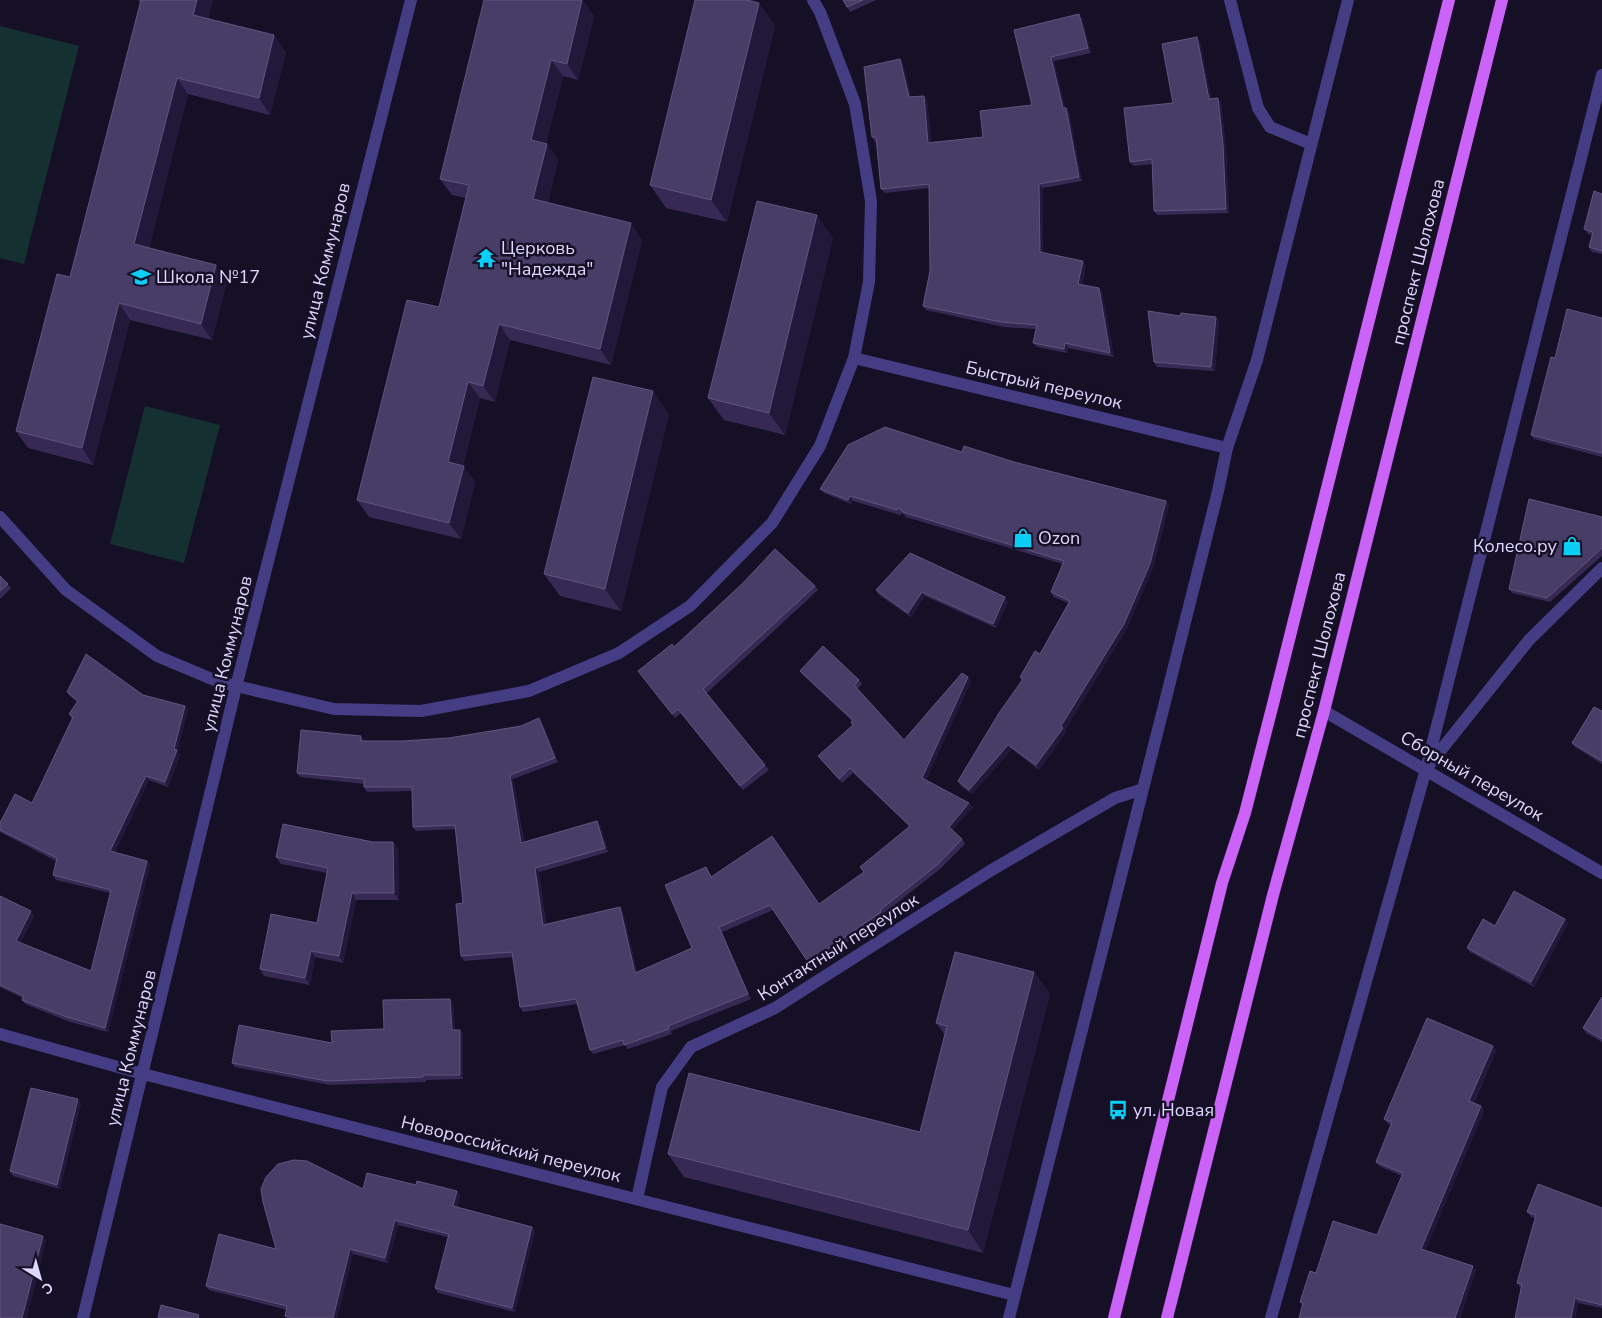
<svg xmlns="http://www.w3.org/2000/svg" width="1602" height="1318" font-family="'Nunito Sans',sans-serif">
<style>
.garden{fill:#143031}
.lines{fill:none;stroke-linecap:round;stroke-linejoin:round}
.minor{stroke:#453d84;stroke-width:12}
.primary{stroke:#cc63f9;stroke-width:12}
.wall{fill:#362a54}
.shaded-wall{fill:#21183a}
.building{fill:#483d66;stroke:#60557e}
.labels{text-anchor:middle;stroke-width:5;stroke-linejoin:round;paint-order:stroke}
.poi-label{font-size:18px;fill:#dfd8fe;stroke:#161027;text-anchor:start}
.street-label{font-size:18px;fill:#dfd8fe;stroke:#161027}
</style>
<rect width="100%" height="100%" fill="#161027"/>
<!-- garden -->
<path class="garden" d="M0,26L79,46L24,264L0,258Z
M145,406L220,425L184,563L110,544Z"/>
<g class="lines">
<!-- minor -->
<path class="minor" d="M1230,0L1258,108L1270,127L1311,144
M854,358L1227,448
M0,517L66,590L157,656L219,682L334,709L421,711L529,691L619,653L690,606L772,523L820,446L854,358L869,282L871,201L855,104L820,12L813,0
M1324,711L1602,873
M1429,765L1529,640L1602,568
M0,1034L143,1074L1014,1295
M637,1199L662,1087L691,1047L775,1008L990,871L1115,798L1143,789
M83,1318L236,687L411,0
M1009,1318L1168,690L1218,491L1227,448L1257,360L1348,0
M1271,1318L1426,769L1602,75"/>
<!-- primary -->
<path class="primary" d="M1114,1318L1222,883L1245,813L1272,708L1449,0
M1167,1318L1273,895L1324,711L1502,0"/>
</g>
<!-- wall -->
<path class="wall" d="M138,0H213L208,18L286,52L270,115L188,94L149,248L216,265L227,281L212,340L130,320L93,465L28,448L16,431L70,277L140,3Z
M582,0L594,16L578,80L563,76L546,143L558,160L548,203L642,240L611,365L510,340L495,402L480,398L463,466L475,482L461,539L369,517L357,500L439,307L466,198L452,195L440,179Z
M843,0H876L850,12Z
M759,3L775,26L727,222L666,208L650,185Z
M1082,18L1091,53L1054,61L1065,108H1066L1069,112L1082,181L1043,188V253L1086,266L1082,285L1102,292L1114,357L1068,348L1067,353L1037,347L1033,343L1036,329L1004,327L926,310L923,306L930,271L929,188L885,193L881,189L876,142H875L872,137L900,59L903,64L911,97L927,100L931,142L983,137L1032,105L1014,30Z
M1200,42L1211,98L1221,102L1226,149L1229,213L1157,215L1154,211L1152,164L1134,166L1130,162L1173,103Z
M1602,194V254L1592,252L1589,247L1592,235L1588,234L1584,229Z
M833,238L785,435L724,420L708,398Z
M1602,318V457L1534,439L1531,435L1555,358Z
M1219,321L1215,371L1157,367L1154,362Z
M669,414L621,611L560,596L544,574Z
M962,452L1014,462L1166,501L1169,505L1153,568L1127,628L1065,730L1066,732L1039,770L1012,749L972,794L961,786L958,781L1022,681L1020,677L1040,654L1068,603L1054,597L1051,592L1063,564L906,517L902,513L900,515L853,501L851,504L824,493L820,489Z
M1602,517V556L1550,602L1512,593L1509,589Z
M910,553L1008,602L996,628L925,596L911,617L879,595L876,590Z
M0,576L11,588L0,599Z
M815,586L818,590L707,693L769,770L743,790L681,713L675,718L641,675L674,647Z
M800,671L859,680L862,684L857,689L904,740L968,677L971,681L926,780L973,807L952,830L962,839L965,844L940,869L883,914L884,917L811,967L773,910L722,932L751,999L671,1031L672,1034L628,1049L625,1045L593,1054L590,1050L577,1004L523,1012L520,1007L513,957L464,961L461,956L463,903L456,829L416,831L413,827L412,791L367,792L364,787V784L300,777L297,773L361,736L364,741H402L449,738L542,723L558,762L513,779L524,842L597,821L600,825L608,852L539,872L546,925L623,912L637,972L692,948L706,867L712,877L819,904L864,873L910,827L853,773L842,783L818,756L853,725L851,722L852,721L803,675Z
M67,692L143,695L185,706L188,710L177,752L180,755L168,787L149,780L115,852L147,861L150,865L108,1032L70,1022L25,1004L22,1000L23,998L0,987V896L34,916L20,943L91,971L110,893L56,880L53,875L56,861L0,832V823L32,803L72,719L69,714L77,702L70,696Z
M1602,711V764L1575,747L1572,743Z
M373,842H393L398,849L399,900H356L343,963L315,957L310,985L264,976L260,969L317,923L327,873L281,864L276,857Z
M1565,919L1568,923L1534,987L1470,952L1467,948L1495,926Z
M1034,972L1050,994L983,1253L684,1177L668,1154L920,1132L945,1035L936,1023Z
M1602,997V1042L1586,1033L1583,1028Z
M450,999L453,1003L455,1030H460L463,1034V1079L426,1080V1082L330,1085L235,1067L232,1063L332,1043L384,1029Z
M1493,1046L1496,1051L1474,1103L1484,1111L1425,1251L1476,1270L1460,1318H1299L1303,1305L1300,1302L1316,1273L1377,1235L1402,1176L1379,1166L1376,1162L1391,1125L1387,1123L1384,1119Z
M81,1103L60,1189L13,1176L10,1171Z
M416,1185L457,1191L460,1196L457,1207L532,1227L535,1231L515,1312L438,1293L435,1288L448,1237L398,1225L388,1263L353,1254L337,1318H287L285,1316L287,1310L209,1290L206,1286L276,1249L363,1189Z
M1602,1208V1308L1578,1303L1575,1318H1515L1521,1288L1520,1287L1517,1283L1535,1218L1531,1217L1527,1212Z"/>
<!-- shaded-wall -->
<path class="shaded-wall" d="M197,0H213L205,31L193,15Z
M582,0L594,16L578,80L567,64Z
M759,3L775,26L727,222L711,200Z
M1079,14L1082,18L1091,53L1088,48Z
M274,35L286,52L270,115L259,98Z
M1197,37L1200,42L1212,103L1209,99Z
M1051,57L1054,61L1066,113L1063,108Z
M900,59L903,64L912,102L909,97Z
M551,60L563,76L543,156L531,140Z
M177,78L188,94L146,261L134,244Z
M924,96L927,100L931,147L928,143Z
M1218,98L1221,102L1226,149L1229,213L1226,209Z
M1066,108L1069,112L1082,181L1079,177Z
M547,144L558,160L545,216L533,199Z
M1039,184L1043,188V257L1040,252Z
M817,215L833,238L785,435L769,413Z
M631,223L642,240L611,365L600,349Z
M1083,261L1086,266L1081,288L1078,284Z
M216,265L227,281L212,340L201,324Z
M1099,288L1102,292L1114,357L1110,353Z
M119,303L130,320L93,465L82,448Z
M1216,317L1219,321L1215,371L1211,367Z
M499,324L510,340L495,402L483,386Z
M1065,343L1068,348L1067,353L1064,349Z
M468,382L480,398L460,479L448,462Z
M653,391L669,414L621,611L605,589Z
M464,466L475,482L461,539L449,523Z
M850,496L853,501L851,504L848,500Z
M1166,501L1169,505L1153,568L1127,628L1065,730L1066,732L1039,770L1036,765L1061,726Z
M922,592L925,596L911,617L908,613Z
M1005,597L1008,602L996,628L993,624Z
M968,677L971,681L925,782L922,778Z
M185,706L188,710L177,752L180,755L168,787L165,782Z
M539,718L542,723L558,762L555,758Z
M1008,745L1012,749L972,794L969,790Z
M510,775L513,779L524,847L521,843Z
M146,776L149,780L113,856L110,851Z
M969,803L973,807L952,831L949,827Z
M597,821L600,825L608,852L605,848Z
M393,842L398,849L399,900L394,893Z
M147,861L150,865L108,1032L105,1028Z
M535,868L539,872L546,930L543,925Z
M352,893L356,900L343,963L339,956Z
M620,907L623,912L638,977L635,973Z
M31,911L34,916L19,946L16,941Z
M1565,919L1568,923L1534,987L1531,982Z
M719,927L722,932L751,999L748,994Z
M311,951L315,957L310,985L305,978Z
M1034,972L1050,994L983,1253L968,1230Z
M450,999L453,1003L455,1034L452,1030Z
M460,1030L463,1034V1079L460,1075Z
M1493,1046L1496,1051L1472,1106L1469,1101Z
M78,1099L81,1103L60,1189L57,1185Z
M1481,1106L1484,1111L1424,1254L1421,1249Z
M457,1191L460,1196L456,1211L453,1206Z
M395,1220L398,1225L388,1263L385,1258Z
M532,1227L535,1231L515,1312L512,1308Z
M43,1236L46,1241L27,1318H22Z
M350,1249L353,1254L337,1318H333Z
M1473,1266L1476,1270L1460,1318H1455Z
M1575,1298L1578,1303L1575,1318H1571Z"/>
<!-- building -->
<path class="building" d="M141,0H197L193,15L274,35L259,98L177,78L134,244L216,265L201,324L119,303L82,448L16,431L57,274L70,277Z
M484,0H582L567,64L551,60L531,140L547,144L533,199L631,223L600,349L499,324L483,386L468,382L448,462L464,466L449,523L357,500L407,300L439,307L469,185L440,179Z
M695,0H747L759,3L711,200L650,185Z
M843,0H863L847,7Z
M1079,14L1088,48L1051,57L1063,108H1066L1079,177L1039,184L1040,252L1083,261L1078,284L1099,288L1110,353L1065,343L1064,349L1033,343L1037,325L1001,322L923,306L930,271L929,184L881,189L876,137H872L864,67L900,59L909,97L924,96L928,143L983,137L980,111L1032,105L1014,30Z
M1197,37L1209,99L1218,98L1223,145L1226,209L1154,211L1152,159L1130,162L1124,108L1173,103L1162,44Z
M1594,191L1602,194V251L1589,247L1593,232L1584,229Z
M757,201L817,215L769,413L708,398Z
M1567,309L1602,318V453L1531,435L1551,357L1555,358Z
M1148,311L1180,316L1181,313L1216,317L1211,367L1154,362Z
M593,377L653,391L605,589L544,574Z
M885,427L962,452L964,446L1014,462L1166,501L1150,564L1124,624L1061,726L1063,728L1036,765L1008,745L969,790L958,781L999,713L1023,679L1020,677L1035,651L1040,654L1070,601L1051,592L1064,561L903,512L899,508L897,510L850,496L848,500L820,489L848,445Z
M1529,499L1602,517V548L1547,598L1509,589Z
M775,549L815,586L703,689L765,765L740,786L678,709L672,714L638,671L672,644L674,647L742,584Z
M910,553L1005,597L993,624L922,592L908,613L876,590Z
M0,576L8,584L0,591Z
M823,646L859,680L854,685L904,740L962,673L968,677L922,778L969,803L949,827L962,839L937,865L880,910L881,912L808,962L770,905L719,927L748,994L668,1026L669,1029L624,1045L623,1040L590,1050L576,999L520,1007L512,952L461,956L456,904L463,903L455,825L413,827L412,787H364V779L297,773L301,730L361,736L360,741H402L449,738L521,726L539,718L555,758L510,775L521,843L597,821L605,848L535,868L543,925L620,907L635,973L692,948L665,885L706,867L711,877L772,836L819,904L864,872L860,867L910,826L850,768L839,779L818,756L853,725L851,722L853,720L800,671Z
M86,654L143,695L185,706L174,749L177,750L165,782L146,776L110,851L147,861L105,1028L67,1017L22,1000L24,996L0,985V896L31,911L16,941L91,971L111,890L53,875L57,858L0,830V823L15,794L32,803L73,717L69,714L78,701L67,692Z
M1594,707L1602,711V761L1572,743Z
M283,824L373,842H393L394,893H352L339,956L311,951L305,978L260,969L271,914L317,923L328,868L276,857Z
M1514,891L1565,919L1531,982L1467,948L1483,919L1495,926Z
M955,952L1034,972L968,1230L668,1154L689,1073L920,1132L947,1026L936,1023Z
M1602,997V1039L1583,1028Z
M450,999L452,1030H460V1075H423V1077L327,1081L232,1063L239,1025L332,1043L331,1031L384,1029L383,1000Z
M1427,1018L1493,1046L1469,1101L1481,1106L1421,1249L1473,1266L1455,1318H1299L1303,1303L1300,1302L1310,1271L1316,1273L1333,1221L1377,1235L1403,1173L1376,1162L1392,1122L1384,1119Z
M31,1088L78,1099L57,1185L10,1171Z
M294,1160L307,1161L363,1189L367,1173L416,1185L417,1181L457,1191L453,1206L532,1227L512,1308L435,1288L449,1234L395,1220L385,1258L350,1249L333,1318H294L285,1316L287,1306L206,1286L219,1234L276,1249L263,1202L261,1189L266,1177L278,1164Z
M1538,1184L1602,1208V1305L1575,1298L1571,1318H1515L1522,1284L1517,1283L1536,1215L1527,1212Z
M0,1224L43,1236L22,1318H0Z
M161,1305L199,1315L198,1318H158Z"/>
<!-- icons -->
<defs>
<symbol id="temple-bare" viewBox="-9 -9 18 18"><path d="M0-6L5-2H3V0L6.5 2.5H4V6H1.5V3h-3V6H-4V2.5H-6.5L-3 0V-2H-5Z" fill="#0bcef6" stroke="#161027" stroke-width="2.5" paint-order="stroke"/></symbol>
<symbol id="school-bare" viewBox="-9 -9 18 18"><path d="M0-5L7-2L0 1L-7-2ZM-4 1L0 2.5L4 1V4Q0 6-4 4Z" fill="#0bcef6" stroke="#161027" stroke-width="2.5" paint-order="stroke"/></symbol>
<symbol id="shop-bare" viewBox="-9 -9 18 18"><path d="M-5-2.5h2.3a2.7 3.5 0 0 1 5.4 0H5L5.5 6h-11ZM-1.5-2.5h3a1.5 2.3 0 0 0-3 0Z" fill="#0bcef6" stroke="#161027" stroke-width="2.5" paint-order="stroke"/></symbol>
<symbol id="bus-bare" viewBox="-9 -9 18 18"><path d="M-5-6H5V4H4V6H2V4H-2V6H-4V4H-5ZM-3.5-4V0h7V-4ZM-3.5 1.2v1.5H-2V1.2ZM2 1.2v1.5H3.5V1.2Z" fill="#0bcef6" stroke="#161027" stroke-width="2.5" paint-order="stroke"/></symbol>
</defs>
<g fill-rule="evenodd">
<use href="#temple-bare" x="472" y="244" width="28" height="28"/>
<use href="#school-bare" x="127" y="263" width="28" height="28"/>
<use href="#shop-bare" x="1009" y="524" width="28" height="28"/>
<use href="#shop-bare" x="1558" y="532" width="28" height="28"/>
<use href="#bus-bare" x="1104" y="1096" width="28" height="28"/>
</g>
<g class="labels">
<!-- poi labels -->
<g class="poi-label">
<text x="501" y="254">Церковь<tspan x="501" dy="21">"Надежда"</tspan></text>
<text x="156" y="283">Школа №17</text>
<text x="1038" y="544">Ozon</text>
<text x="1557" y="552" text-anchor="end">Колесо.ру</text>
<text x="1133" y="1116">ул. Новая</text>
</g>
<!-- street labels -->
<g class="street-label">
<text transform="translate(325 261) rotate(-76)" y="6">улица Коммунаров</text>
<text transform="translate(1418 262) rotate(-76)" y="6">проспект Шолохова</text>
<text transform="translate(1044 385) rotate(13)" y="6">Быстрый переулок</text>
<text transform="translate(227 654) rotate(-76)" y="6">улица Коммунаров</text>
<text transform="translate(1319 655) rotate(-76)" y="6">проспект Шолохова</text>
<text transform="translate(1472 776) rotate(30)" y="6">Сборный переулок</text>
<text transform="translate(838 947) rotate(-32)" y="6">Контактный переулок</text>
<text transform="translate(131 1048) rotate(-76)" y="6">улица Коммунаров</text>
<text transform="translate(511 1149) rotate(14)" y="6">Новороссийский переулок</text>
</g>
</g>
<!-- north arrow -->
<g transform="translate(40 1278) rotate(143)" stroke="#161027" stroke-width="4" paint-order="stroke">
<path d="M0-4L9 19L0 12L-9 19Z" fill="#dfd8fe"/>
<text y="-8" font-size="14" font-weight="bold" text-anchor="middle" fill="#dfd8fe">С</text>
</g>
</svg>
